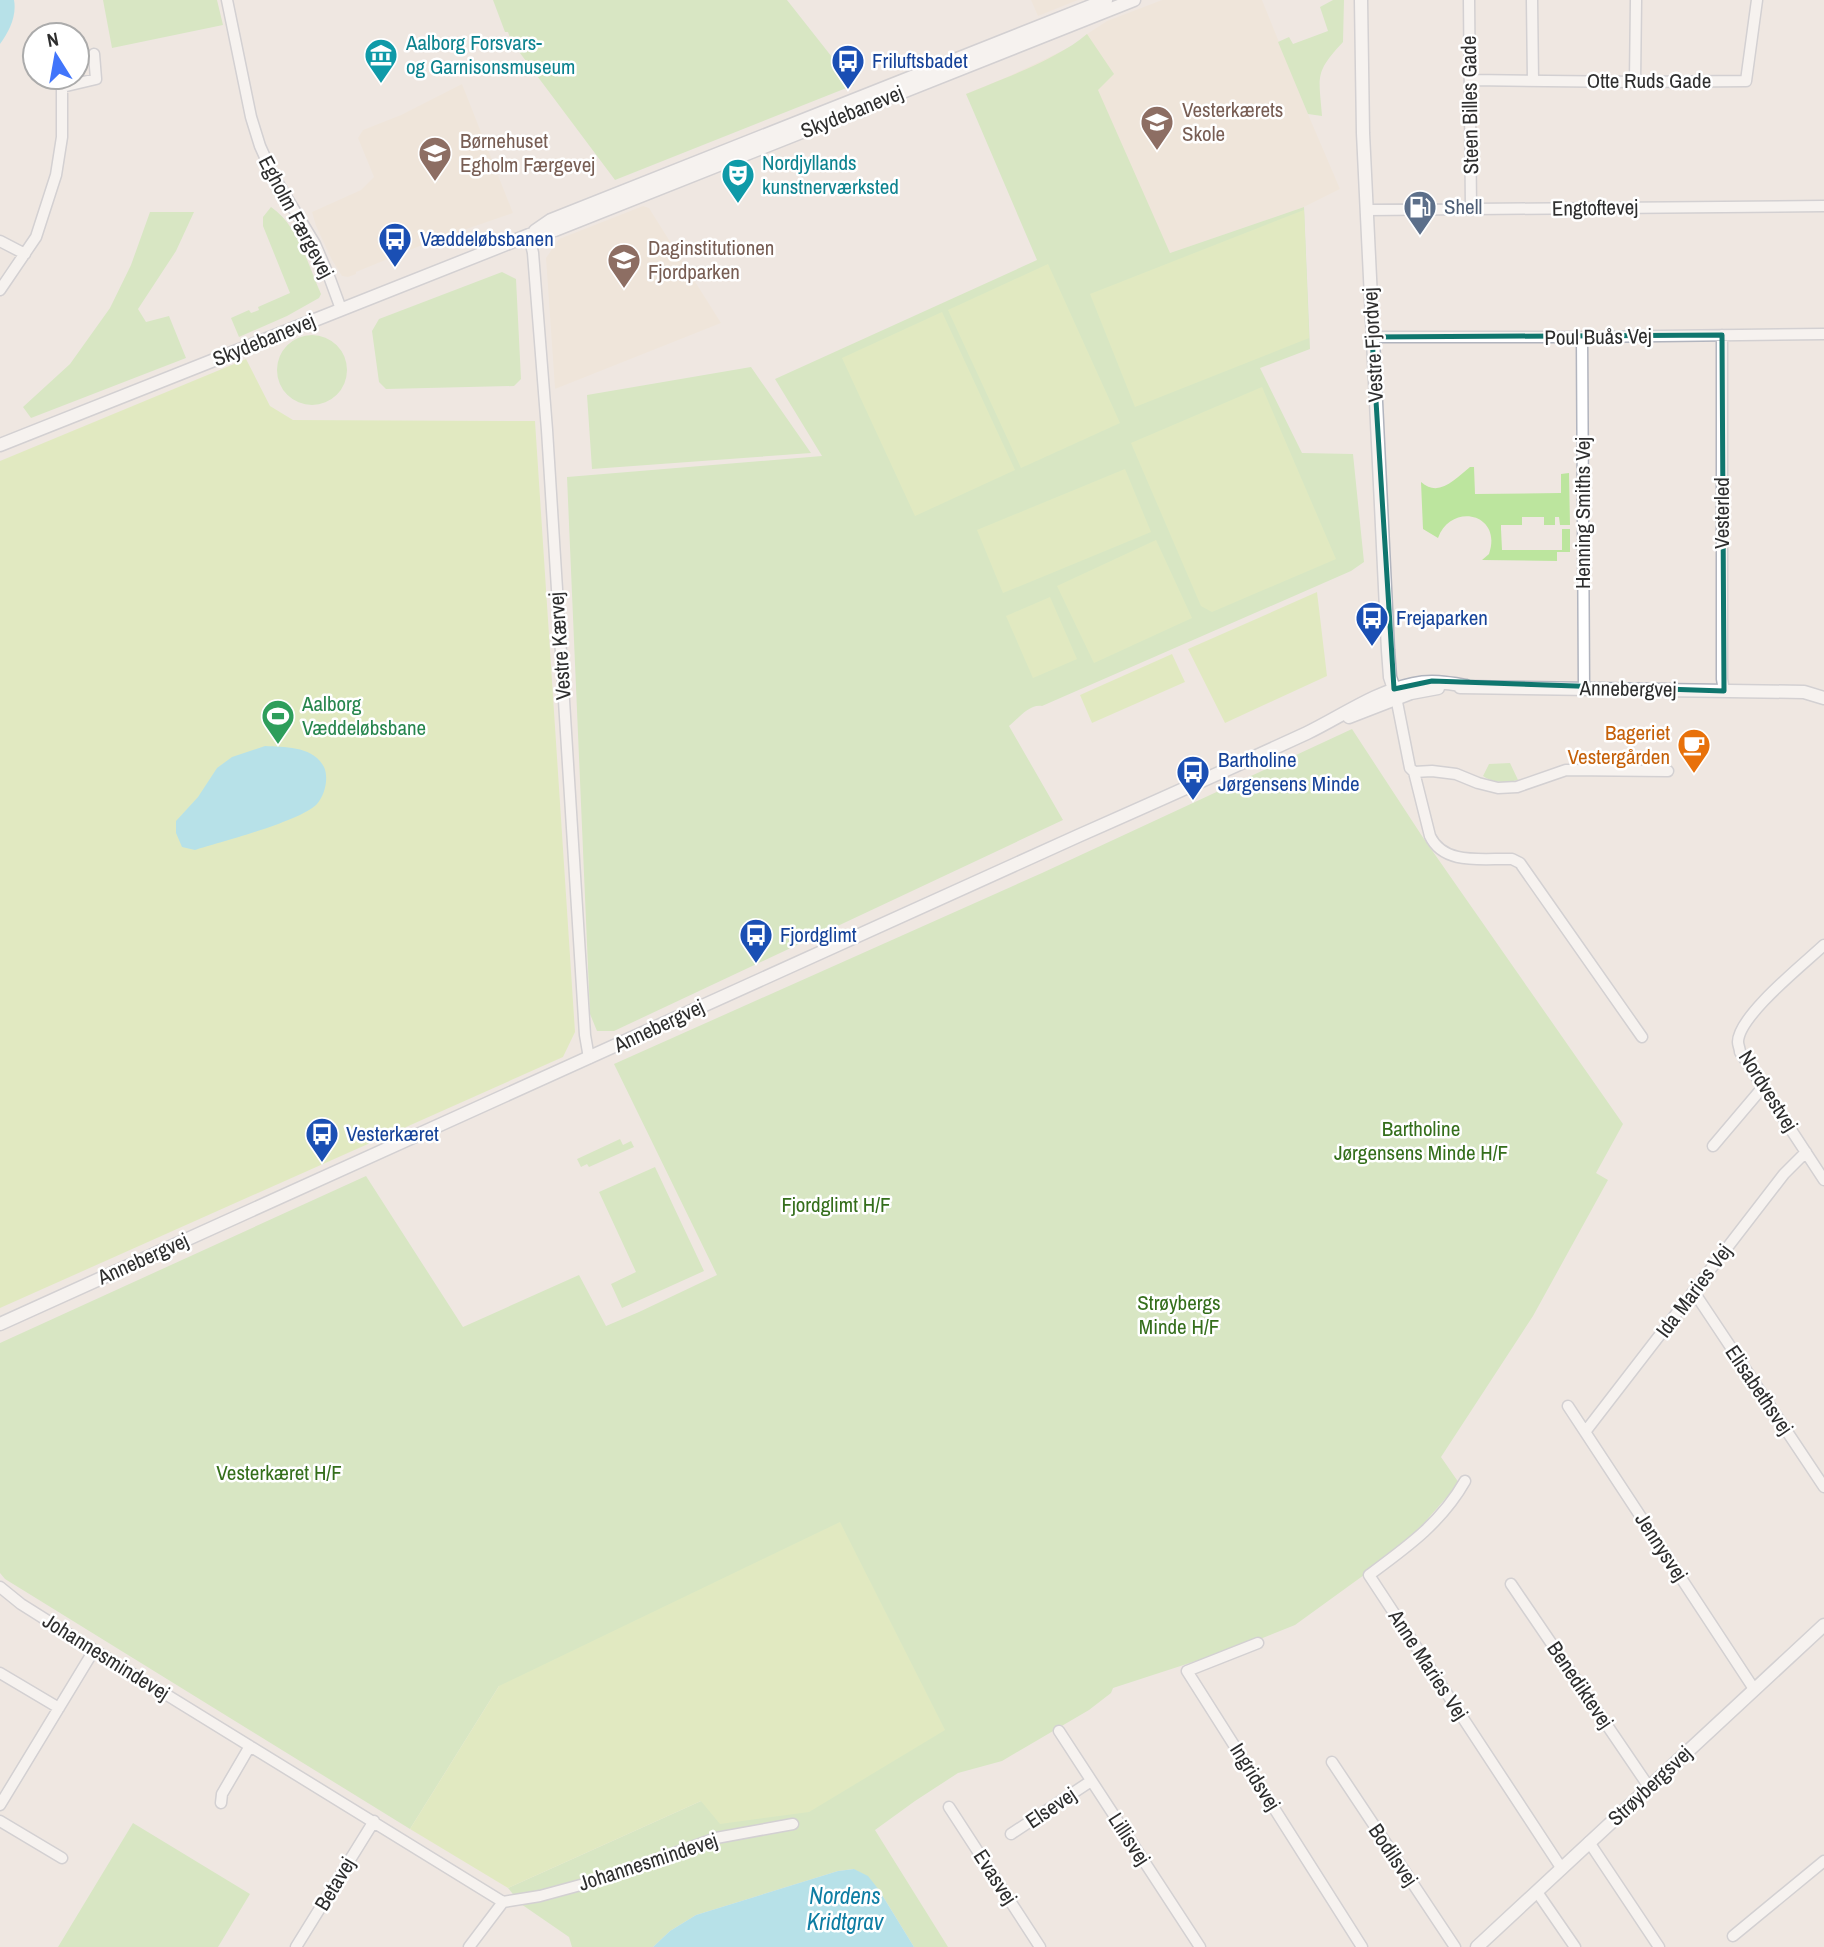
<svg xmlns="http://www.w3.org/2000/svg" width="1824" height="1947" font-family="'Archivo Narrow',sans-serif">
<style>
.education{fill:#f0e3d1}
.green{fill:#bce59e}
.pitch{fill:#d1ec9a}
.water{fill:#74daf0}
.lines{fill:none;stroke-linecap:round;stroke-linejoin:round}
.minor-casing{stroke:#b1b4be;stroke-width:13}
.tertiary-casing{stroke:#b1b4be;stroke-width:15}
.minor{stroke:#fff;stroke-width:10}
.tertiary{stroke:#fff;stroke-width:12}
.marked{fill:none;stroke:#0f766e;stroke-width:5;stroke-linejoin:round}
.labels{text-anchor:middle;stroke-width:5;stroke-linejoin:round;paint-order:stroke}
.culture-label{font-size:21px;fill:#0d838f;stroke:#fff;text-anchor:start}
.transit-label{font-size:21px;fill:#164399;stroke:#fff;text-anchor:start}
.street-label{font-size:21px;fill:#2e2e2e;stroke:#fff}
.education-label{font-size:21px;fill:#785e54;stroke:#fff;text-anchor:start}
.service-label{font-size:21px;fill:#4e5e75;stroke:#fff;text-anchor:start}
.leisure-label{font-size:21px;fill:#27864d;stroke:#fff;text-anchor:start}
.food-label{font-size:21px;fill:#c56008;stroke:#fff;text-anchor:end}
.park-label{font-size:21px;fill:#346e1b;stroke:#fff}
.water-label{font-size:23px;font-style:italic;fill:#0d7da3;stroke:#fff}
</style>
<rect width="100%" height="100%" fill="#efe7e1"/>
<!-- education -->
<path class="education" d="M1031,0H1078L1038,16Z
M1162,0H1262L1308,114L1340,189L1304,207L1170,253L966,94L1007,77L1074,45L1087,34L1107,21Z
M462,84L513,213L432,241L356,272V274L348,277L342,276L332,260L316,226L312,212L361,190L374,177L358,138L363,130L401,115Z
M643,206L649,208L721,323L555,389L546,258L559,239Z"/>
<!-- green -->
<path class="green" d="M103,0H217L223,25L112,48Z
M493,0H787L854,85L615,180L511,41L508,32H505Z
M1333,0H1344L1343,42C1314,73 1319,76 1322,116L1308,114L1278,42L1289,37L1293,44L1328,31L1320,7Z
M1087,34L1114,74L1098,90L1170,253L1304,207L1310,349L1260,368L1302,453L1353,454L1364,562L1351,571L1042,706C1029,704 1019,718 1009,726L1063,820L614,1031H597L590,1014L567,477L822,456L775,379L1037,260L966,94C1002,79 1058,59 1087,34Z
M271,207C298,225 308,265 321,294L319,298L287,316L239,337L231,318L249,310L251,313L259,310L258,307L290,293L263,226V217Z
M150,212H194L176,251L138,309L146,322L169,316L186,358L31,418L23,407L70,364L110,308L131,265Z
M502,272L516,279L521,379L514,386L386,389L379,382L372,331L379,319Z
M277 370a35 35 0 1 1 70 0a35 35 0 1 1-70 0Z
M751,367L811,453L592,469L587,395Z
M1470,467H1474L1475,494L1561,493V474L1569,473L1570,525H1560L1559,517H1555V525H1544V517H1522V525H1501V529L1502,550H1562V529H1570V552H1557V561L1482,560L1489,554C1503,513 1451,502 1438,538L1423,529L1421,482C1439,498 1455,479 1470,467Z
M1352,729L1422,836L1623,1124L1596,1173L1608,1180L1533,1316L1441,1457L1459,1483L1404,1546L1295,1625L1245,1645L1113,1688L1111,1693L1089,1710L1002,1761L958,1773L915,1801L875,1830L948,1947H914L879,1890L854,1869L838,1871L696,1915L670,1931L653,1947H572L569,1937L521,1904L508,1888L701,1801L809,1812L499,1686L410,1829L5,1579L0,1573V1343L366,1176L463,1327L579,1275L606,1326L639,1312L717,1275L614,1064L1042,873Z
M1510,763L1518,780C1506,783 1493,783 1483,776L1489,764Z
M620,1139L623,1145L631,1141L634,1147L589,1167L587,1164L581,1167L577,1159Z
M655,1167L704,1271L622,1308L611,1284L636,1272L599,1192Z
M133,1823L250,1894L218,1947H58Z"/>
<!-- pitch -->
<path class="pitch" d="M1304,210L1309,338L1135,407L1090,294Z
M1048,264L1120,423L1021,468L948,310Z
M942,312L1015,470L915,516L842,358Z
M246,359L270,406L293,420L535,421L575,1032L563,1057L0,1308V461Z
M1262,387L1336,559L1212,612L1201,606L1131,443Z
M1125,469L1151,532L1003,593L977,530Z
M1156,540L1192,618L1094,663L1057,586Z
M1317,592L1327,676L1225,723L1188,649Z
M1050,597L1077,659L1033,678L1006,616Z
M1172,654L1185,682L1092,723L1080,695Z
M840,1522L945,1730L809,1812L720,1824L701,1801L508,1888L410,1829L499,1686Z"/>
<!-- water -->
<path class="water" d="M0,0H14C17,16 9,32 0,44Z
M265,746C285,747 313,746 324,767C329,778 325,795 317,804C301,821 221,842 195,850L182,847L176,833V821L198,797L217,768L232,757Z
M854,1869L868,1876L879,1890L914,1947H653L670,1931L696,1915L838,1871Z"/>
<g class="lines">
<defs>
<path id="minor" d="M227,0L251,117L260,146L273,175L315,244L330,279L341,309
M1469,0L1471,209
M1532,0L1533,81
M1471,80L1635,82L1746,81L1757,0
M1635,82L1636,0
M1367,210L1824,206
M529,235L533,253L547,430L585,1035L589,1058
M0,241L25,254
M0,290L36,237L56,175L62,137V87L96,79L94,54
M1722,335V679L1724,691
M1372,337H1582L1824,334
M1582,337L1584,689
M1395,692L1410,768L1414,772L1430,836C1444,866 1484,858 1512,859L1520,863L1642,1037
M1414,772L1432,771L1456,774L1478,783L1498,788L1517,787L1566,770L1668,771
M1824,945C1805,963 1738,1016 1738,1042C1738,1045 1740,1049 1740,1052L1824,1180
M1713,1146L1763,1087
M1694,1292L1824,1487
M1568,1406L1754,1689
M1585,1432L1784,1174L1806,1152
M1465,1481C1441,1523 1407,1547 1369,1575L1562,1869
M1511,1584L1649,1787
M0,1587L21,1604L94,1650L503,1902L540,1896L599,1880L716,1838L793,1824
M1258,1643L1187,1671L1362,1947
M0,1673L59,1708
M1059,1731L1200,1947
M1332,1762L1455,1947
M221,1803L222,1794L250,1746
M0,1805L94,1650
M949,1807L1040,1947
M0,1821L62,1858
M1011,1834L1091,1781
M1589,1842L1659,1947
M1537,1892L1575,1947
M1733,1936L1824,1861
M296,1947L374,1821
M469,1947L503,1902"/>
<path id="tertiary" d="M1361,0L1363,133L1388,650L1390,677L1394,689
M535,231L551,220L1106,0
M0,445L529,235L555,230L1134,0
M1460,687L1804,692L1824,698
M1349,717L1411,693L1438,688
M0,1324L1078,836C1155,802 1231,768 1307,733C1342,716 1375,692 1413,684C1432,680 1448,683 1466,686
M1477,1947L1824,1625"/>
</defs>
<!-- minor casing -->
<use href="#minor" class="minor-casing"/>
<!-- tertiary casing -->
<use href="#tertiary" class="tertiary-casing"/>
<!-- minor -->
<use href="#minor" class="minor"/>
<!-- tertiary -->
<use href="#tertiary" class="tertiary"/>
</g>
<!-- marked area -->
<path d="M0 0H1824V1947H0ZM1722,335L1724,691L1432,681L1394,689L1372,337Z" fill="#efe7e1" fill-opacity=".55" fill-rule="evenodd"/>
<path class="marked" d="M1722,335L1724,691L1432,681L1394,689L1372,337Z"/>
<!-- icons -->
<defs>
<symbol id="museum-pin" viewBox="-11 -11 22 30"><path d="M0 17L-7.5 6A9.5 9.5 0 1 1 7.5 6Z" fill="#0f9aa8" stroke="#fff"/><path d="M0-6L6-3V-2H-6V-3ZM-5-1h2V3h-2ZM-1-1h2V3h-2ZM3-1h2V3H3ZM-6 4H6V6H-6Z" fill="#fff"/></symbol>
<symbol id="bus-pin" viewBox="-11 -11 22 30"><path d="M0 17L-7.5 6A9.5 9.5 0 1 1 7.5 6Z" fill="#1a4fb4" stroke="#fff"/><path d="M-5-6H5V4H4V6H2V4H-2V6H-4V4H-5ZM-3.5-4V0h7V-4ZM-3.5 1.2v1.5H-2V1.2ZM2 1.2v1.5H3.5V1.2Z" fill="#fff"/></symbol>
<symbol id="school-pin" viewBox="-11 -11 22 30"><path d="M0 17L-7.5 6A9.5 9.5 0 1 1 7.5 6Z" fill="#8d6e63" stroke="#fff"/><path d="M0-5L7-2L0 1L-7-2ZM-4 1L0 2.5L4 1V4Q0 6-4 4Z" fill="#fff"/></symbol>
<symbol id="theatre-pin" viewBox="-11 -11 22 30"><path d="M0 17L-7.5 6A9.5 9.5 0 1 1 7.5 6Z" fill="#0f9aa8" stroke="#fff"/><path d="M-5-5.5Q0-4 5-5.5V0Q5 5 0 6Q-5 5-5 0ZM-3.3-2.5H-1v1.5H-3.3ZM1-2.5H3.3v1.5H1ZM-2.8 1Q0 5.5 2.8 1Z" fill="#fff"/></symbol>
<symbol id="fuel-pin" viewBox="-11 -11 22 30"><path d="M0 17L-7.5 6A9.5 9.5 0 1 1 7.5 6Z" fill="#5c6f8a" stroke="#fff"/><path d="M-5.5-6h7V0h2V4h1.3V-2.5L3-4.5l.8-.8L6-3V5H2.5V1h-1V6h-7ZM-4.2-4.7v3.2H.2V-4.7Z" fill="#fff"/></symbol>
<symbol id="stadium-pin" viewBox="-11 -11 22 30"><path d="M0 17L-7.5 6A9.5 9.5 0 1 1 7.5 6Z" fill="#2e9e5b" stroke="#fff"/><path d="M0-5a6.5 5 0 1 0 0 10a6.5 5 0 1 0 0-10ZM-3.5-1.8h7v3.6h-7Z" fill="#fff"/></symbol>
<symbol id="cafe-pin" viewBox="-11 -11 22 30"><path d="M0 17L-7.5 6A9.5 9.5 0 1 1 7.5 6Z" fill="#e8710a" stroke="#fff"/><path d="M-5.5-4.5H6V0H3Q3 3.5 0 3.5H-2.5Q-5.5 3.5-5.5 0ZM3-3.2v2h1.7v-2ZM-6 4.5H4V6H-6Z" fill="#fff"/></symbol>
</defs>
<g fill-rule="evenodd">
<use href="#museum-pin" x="362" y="36" width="38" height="52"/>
<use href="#bus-pin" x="829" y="42" width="38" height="52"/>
<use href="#school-pin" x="1138" y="103" width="38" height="52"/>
<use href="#school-pin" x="416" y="134" width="38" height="52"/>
<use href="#theatre-pin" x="719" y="156" width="38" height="52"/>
<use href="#fuel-pin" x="1401" y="188" width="38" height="52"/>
<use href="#bus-pin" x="376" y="220" width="38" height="52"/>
<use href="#school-pin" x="605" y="241" width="38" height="52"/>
<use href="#bus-pin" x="1353" y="599" width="38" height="52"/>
<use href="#stadium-pin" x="259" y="697" width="38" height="52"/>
<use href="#cafe-pin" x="1675" y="726" width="38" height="52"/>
<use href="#bus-pin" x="1174" y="753" width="38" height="52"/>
<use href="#bus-pin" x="737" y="916" width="38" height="52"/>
<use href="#bus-pin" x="303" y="1115" width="38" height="52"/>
</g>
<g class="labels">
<!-- culture labels -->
<g class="culture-label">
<text x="406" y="50">Aalborg Forsvars-<tspan x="406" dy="24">og Garnisonsmuseum</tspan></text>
<text x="762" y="170">Nordjyllands<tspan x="762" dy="24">kunstnerværksted</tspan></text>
</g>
<!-- transit labels -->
<g class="transit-label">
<text x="872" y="68">Friluftsbadet</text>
<text x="420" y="246">Væddeløbsbanen</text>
<text x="1396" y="625">Frejaparken</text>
<text x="1218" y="767">Bartholine<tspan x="1218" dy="24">Jørgensens Minde</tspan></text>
<text x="780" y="942">Fjordglimt</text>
<text x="346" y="1141">Vesterkæret</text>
</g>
<!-- street labels -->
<g class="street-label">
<text x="1649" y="88">Otte Ruds Gade</text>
<text transform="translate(1470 105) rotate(-91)" y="7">Steen Billes Gade</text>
<text transform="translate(852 112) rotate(-22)" y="7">Skydebanevej</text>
<text transform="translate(1595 208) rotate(-1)" y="7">Engtoftevej</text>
<text transform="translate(296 217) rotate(62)" y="7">Egholm Færgevej</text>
<text transform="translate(1598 337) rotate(-1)" y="7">Poul Buås Vej</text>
<text transform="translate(264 340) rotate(-22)" y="7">Skydebanevej</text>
<text transform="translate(1373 345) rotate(-93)" y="7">Vestre Fjordvej</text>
<text transform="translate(1583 513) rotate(-90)" y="7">Henning Smiths Vej</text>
<text transform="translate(1722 513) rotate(-90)" y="7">Vesterled</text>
<text transform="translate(560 646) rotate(-94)" y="7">Vestre Kærvej</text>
<text transform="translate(1628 689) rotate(1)" y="7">Annebergvej</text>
<text transform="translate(659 1026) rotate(-25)" y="7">Annebergvej</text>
<text transform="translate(1768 1091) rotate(58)" y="7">Nordvestvej</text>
<text transform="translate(143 1259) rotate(-24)" y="7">Annebergvej</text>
<text transform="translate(1694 1291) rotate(-53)" y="7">Ida Maries Vej</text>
<text transform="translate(1759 1390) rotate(56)" y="7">Elisabethsvej</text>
<text transform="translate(1661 1547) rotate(57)" y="7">Jennysvej</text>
<text transform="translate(106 1657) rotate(32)" y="7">Johannesmindevej</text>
<text transform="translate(1428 1665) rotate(57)" y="7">Anne Maries Vej</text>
<text transform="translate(1580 1685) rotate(56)" y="7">Benediktevej</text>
<text transform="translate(1255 1777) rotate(58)" y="7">Ingridsvej</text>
<text transform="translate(1650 1786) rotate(-43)" y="7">Strøybergsvej</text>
<text transform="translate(1051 1808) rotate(-34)" y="7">Elsevej</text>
<text transform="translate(1129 1839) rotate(57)" y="7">Lillisvej</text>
<text transform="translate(1393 1855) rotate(56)" y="7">Bodilsvej</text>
<text transform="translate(648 1862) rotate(-18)" y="7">Johannesmindevej</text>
<text transform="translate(995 1877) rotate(57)" y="7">Evasvej</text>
<text transform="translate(335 1884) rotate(-59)" y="7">Betavej</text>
</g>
<!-- education labels -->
<g class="education-label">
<text x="1182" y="117">Vesterkærets<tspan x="1182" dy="24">Skole</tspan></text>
<text x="460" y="148">Børnehuset<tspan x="460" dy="24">Egholm Færgevej</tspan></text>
<text x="648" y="255">Daginstitutionen<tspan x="648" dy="24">Fjordparken</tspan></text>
</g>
<!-- service labels -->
<g class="service-label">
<text x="1444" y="214">Shell</text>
</g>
<!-- leisure labels -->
<g class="leisure-label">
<text x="302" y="711">Aalborg<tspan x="302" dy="24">Væddeløbsbane</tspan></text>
</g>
<!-- food labels -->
<g class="food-label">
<text x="1670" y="740">Bageriet<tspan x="1670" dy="24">Vestergården</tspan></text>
</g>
<!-- park labels -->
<g class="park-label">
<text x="1421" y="1136">Bartholine<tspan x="1421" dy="24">Jørgensens Minde H/F</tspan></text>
<text x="836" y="1212">Fjordglimt H/F</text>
<text x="1179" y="1310">Strøybergs<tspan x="1179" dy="24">Minde H/F</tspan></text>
<text x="279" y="1480">Vesterkæret H/F</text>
</g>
<!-- water labels -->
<g class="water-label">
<text x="845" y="1904">Nordens<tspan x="845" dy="26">Kridtgrav</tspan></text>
</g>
</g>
<!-- north arrow -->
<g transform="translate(56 56) rotate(349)"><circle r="33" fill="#ffffff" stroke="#ababab" stroke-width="2"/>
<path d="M0-5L12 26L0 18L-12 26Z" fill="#4175fb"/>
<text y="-10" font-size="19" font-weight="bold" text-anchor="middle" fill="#2e2e2e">N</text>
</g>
</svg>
